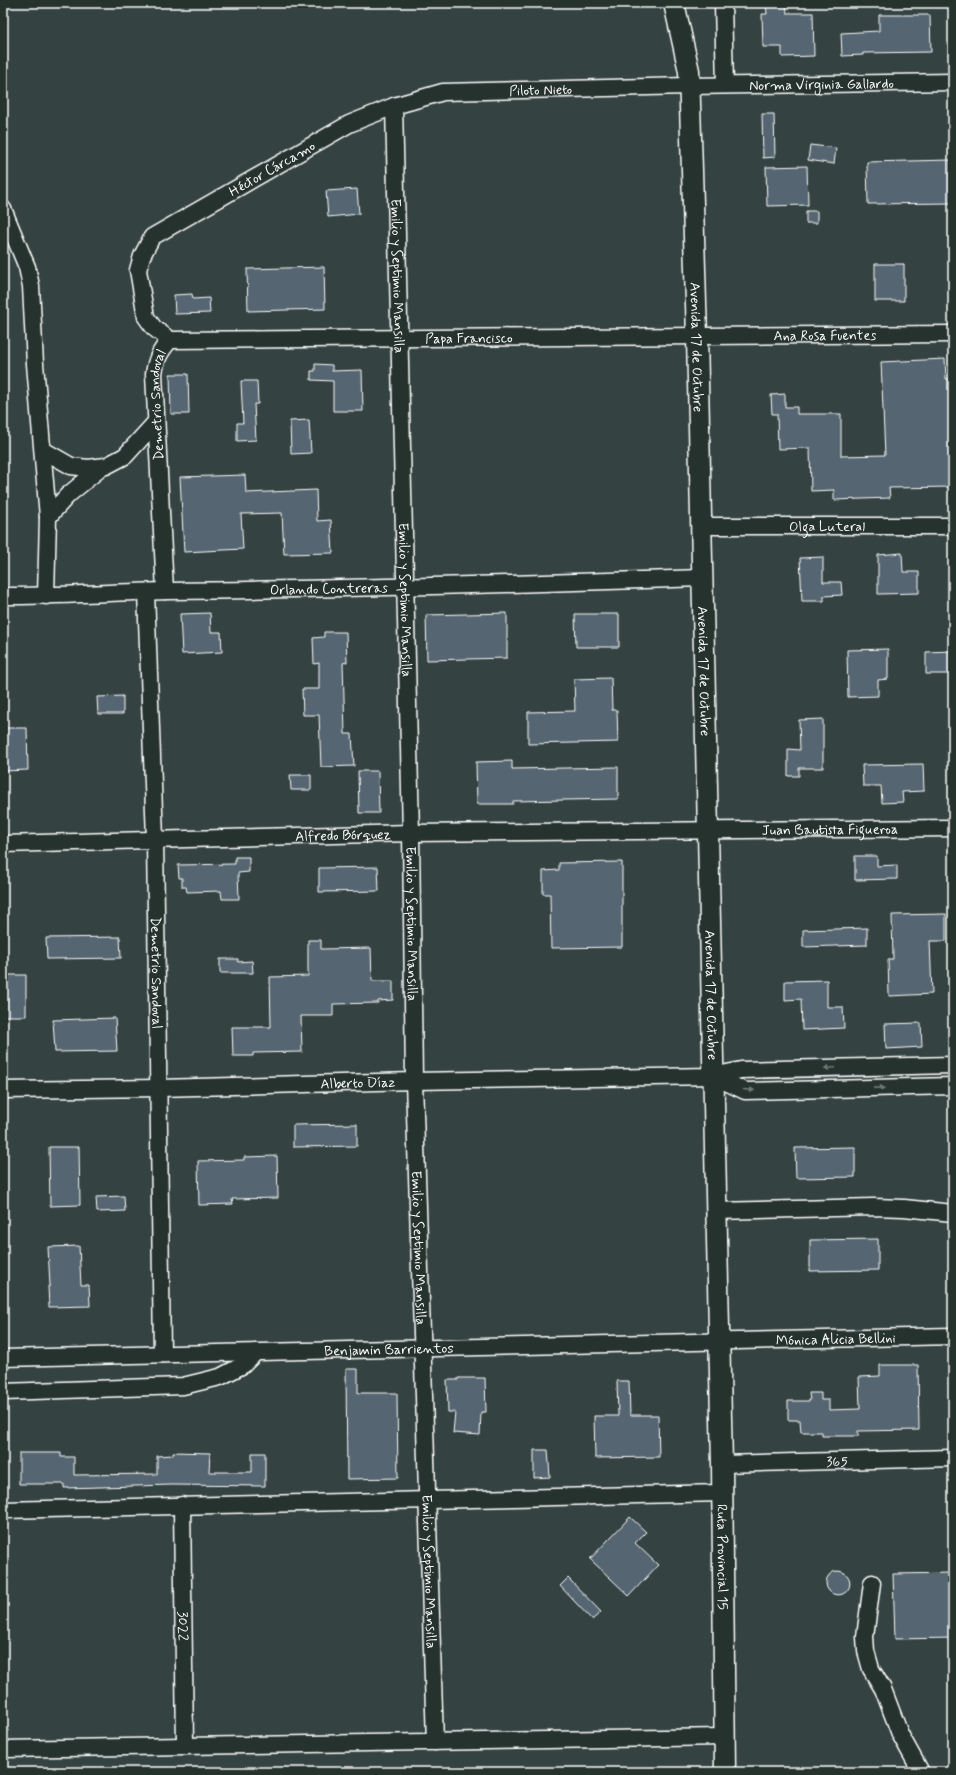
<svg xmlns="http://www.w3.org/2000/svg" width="956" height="1775" font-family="Mynerve,sans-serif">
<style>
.building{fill:#546571;stroke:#fff}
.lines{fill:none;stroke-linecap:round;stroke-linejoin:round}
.minor-casing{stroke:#fff;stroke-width:19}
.major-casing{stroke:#fff;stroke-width:23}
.minor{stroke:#26332d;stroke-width:16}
.major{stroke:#26332d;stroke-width:20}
.oneway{fill:#727a76}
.labels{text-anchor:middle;stroke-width:4;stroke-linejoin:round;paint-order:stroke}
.street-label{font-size:14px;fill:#fff;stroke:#26332d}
</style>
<rect width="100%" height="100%" fill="#344241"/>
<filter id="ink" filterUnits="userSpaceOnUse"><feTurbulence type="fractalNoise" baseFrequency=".025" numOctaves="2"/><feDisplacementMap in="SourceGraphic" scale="8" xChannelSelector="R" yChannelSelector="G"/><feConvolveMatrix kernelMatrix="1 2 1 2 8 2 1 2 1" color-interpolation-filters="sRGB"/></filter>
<g filter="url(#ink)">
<!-- building -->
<path class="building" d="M766,3H786L787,13H813L814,56L782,57V47H763L762,14H767Z
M879,15H930L931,52L863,53V55L842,56L841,33L879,31Z
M762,114H774L775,157L763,158Z
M810,145L836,148L834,164L808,160Z
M951,160L952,203L868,204L867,162Z
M807,166L808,205L767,206L766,167Z
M357,189L359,214L328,217L326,191Z
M806,211H817V223H806Z
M875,264H904V301H875Z
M324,267L325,309L248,311L247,269Z
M192,294L193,299L209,298L210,313L175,314L174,295Z
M945,359L946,379H953V487L889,488L890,498L834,500V490L811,491L810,448L778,449L777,414H772L771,395L785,394V407H797V414H841V456L885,455L881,362Z
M315,364L332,365V371L362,370L363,411H333V381L311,380V371H315Z
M170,374H188L189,414H171Z
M241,381H257L258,404H254L256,440L237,441V423H243Z
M309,420L311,453L291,454L290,421Z
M245,475L246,493L316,490L317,521L331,520L333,553L284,554L282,513L241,514L243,549L184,552L180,477Z
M902,553L903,572H919V593L878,594V555Z
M823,557V582H841L842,595L824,596V601H802L800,558Z
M210,613L211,632H221L222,652L182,654L180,614Z
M507,613V658L427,660L426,615Z
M575,614H619V647H576Z
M324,632H346L347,662L343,663L345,734H352L354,766L321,767L319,715H303L302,689H319V663L314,664L313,638L324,637Z
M888,649V679L878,680V696L848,697L847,650Z
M953,651V674H926V652Z
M611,678L612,710H617L618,742L528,744V712L575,711L574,679Z
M123,696V714H98L97,697Z
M823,719V768H799V776H788V749L800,750L799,720Z
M3,728H27L28,770L3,771Z
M512,761V769L618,767V799L513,801V804H477L476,762Z
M923,764L924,791L902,792L903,802L882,803L881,786H863L862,765Z
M358,771H378L379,813H359Z
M290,775H311V790H291Z
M855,856H877V866L897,865V879L855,880Z
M235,857H249V872L238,873L239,899H222L221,891L187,892L186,887H182V878H179L178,865L235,864Z
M622,862V947L551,948L550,894H543V871L559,870V863Z
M378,867L379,891L319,892V868Z
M946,914V941H930L932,994L889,996L888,959H893L892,915Z
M867,928V945L803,947V930Z
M120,937L121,958L47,959L46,938Z
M308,940H321V949L371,948L372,981H393V1000L378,1001V1003L333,1004V1016H301L302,1052L253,1053V1056H233L232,1027H271L270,977L308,976Z
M220,959H238V962L252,961L253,973H220Z
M3,975H26V1016H3Z
M827,980V1007H843L844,1028L802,1030L801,999L785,1000V981Z
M115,1018L117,1051L55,1052L53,1020Z
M921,1023L922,1047L886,1049L885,1024Z
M357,1124V1146L293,1147V1125Z
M49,1147H79L80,1205L50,1206Z
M855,1147V1177L796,1178L795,1148Z
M277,1156L278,1198L232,1199L233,1204L199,1205L198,1161L244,1160V1157Z
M124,1196L125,1211L97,1212L96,1197Z
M878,1239V1270L810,1271V1240Z
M79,1246L81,1285H89L90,1306L49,1307L48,1286H50L48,1247Z
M880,1365H918L919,1430L858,1431V1436H822V1432H801L800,1420H788V1401H810L809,1393H821V1400H829V1410L860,1409L859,1377L880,1376Z
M346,1369H358V1393H397L398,1478L347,1479Z
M458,1378H485L486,1412H481L480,1435L453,1433L455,1412H448L447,1380H458Z
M617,1381H629L630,1415H658L659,1457L595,1458L594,1416H618Z
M534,1450H548L550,1477L534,1478Z
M173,1452L210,1453L209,1472H252V1453H265V1486L171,1485L64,1488V1484H19V1453H61V1457H74V1475L157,1474V1456L173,1455Z
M630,1517L646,1532L635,1543L658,1565L629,1596L590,1559Z
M826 1583a12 12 0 1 1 24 0a12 12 0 1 1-24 0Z
M953,1573V1638L895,1639L893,1574Z
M568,1578L601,1612L592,1620L560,1586Z"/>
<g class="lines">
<defs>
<g id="minor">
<path d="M723,3L725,85"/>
<path id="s1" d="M394,106L411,833L414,1081L435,1742"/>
<path d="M3,209L27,267L31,286L35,364L48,517L46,596"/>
<path id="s2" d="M170,340L953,334"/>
<path d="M43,450L71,466L88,468L106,466L125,456L156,422"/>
<path d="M48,517L68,495L102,467"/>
<path id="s3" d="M702,526H953"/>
<path id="s4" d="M165,591L154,374C156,359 160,351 170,340L154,328L146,317L138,270L142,256L152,237L349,124L394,106L443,92L689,86L953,82"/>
<path id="s5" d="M146,592L155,839L162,1354"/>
<path id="s6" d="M3,596C58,596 113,592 168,591C346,589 524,584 702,578"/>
<path id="s7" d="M3,844L411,833L953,828"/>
<path d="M713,1076L745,1091L953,1086"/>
<path id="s8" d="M3,1090L160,1088L414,1081L713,1076L741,1070L953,1065"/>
<path d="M715,1211L873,1207L904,1208L953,1213"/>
<path id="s9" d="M3,1358L953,1336"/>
<path d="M3,1392L183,1386L220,1377L243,1365L256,1352"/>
<path id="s10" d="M722,1464L953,1458"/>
<path id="s11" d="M182,1505L185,1746"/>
<path d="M3,1510L722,1493"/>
<path d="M872,1583L865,1637L866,1651L871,1669L883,1689L900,1734L921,1772"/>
<path d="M3,1749L723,1737"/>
</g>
<g id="major">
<path id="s12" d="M674,3L689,71L697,336L722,1464L725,1772"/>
</g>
</defs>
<!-- minor casing -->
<use href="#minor" class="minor-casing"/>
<!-- major casing -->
<use href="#major" class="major-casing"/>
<!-- minor -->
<use href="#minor" class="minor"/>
<!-- major -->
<use href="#major" class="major"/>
</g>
<!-- one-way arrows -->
<defs><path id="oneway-solid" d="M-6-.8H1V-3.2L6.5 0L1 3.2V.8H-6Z"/></defs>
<g class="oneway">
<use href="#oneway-solid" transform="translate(830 1068) rotate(178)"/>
<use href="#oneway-solid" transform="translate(879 1088) rotate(-1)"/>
<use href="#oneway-solid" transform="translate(749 1090) rotate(5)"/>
</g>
</g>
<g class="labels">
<!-- street labels -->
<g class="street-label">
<text dy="5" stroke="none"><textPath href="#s4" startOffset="1078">Norma Virginia Gallardo</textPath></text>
<text dy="5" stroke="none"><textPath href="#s4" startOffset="797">Piloto Nieto</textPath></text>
<text dy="5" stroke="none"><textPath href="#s4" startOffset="511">Héctor Cárcamo</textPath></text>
<text dy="5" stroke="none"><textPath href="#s1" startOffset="170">Emilio y Septimio Mansilla</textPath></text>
<text dy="5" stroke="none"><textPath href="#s2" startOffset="655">Ana Rosa Fuentes</textPath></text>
<text dy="5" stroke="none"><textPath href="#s2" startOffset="299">Papa Francisco</textPath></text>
<text dy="5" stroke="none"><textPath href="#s12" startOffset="346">Avenida 17 de Octubre</textPath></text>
<text dy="5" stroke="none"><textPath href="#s4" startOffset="187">Demetrio Sandoval</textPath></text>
<text dy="5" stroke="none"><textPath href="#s3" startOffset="125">Olga Luteral</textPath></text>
<text dy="5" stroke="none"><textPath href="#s6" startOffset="326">Orlando Contreras</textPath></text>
<text dy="5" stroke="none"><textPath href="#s1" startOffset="494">Emilio y Septimio Mansilla</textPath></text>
<text dy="5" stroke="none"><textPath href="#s12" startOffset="670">Avenida 17 de Octubre</textPath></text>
<text dy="5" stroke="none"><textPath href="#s7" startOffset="827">Juan Bautista Figueroa</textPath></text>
<text dy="5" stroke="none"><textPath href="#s7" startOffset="340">Alfredo Bórquez</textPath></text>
<text dy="5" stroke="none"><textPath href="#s1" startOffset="818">Emilio y Septimio Mansilla</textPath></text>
<text dy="5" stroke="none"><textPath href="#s5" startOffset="381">Demetrio Sandoval</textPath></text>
<text dy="5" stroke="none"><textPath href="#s12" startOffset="994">Avenida 17 de Octubre</textPath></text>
<text dy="5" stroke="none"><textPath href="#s8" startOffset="355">Alberto Díaz</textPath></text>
<text dy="5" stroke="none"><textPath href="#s1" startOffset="1142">Emilio y Septimio Mansilla</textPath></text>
<text dy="5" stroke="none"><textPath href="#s9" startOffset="833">Mónica Alicia Bellini</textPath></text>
<text dy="5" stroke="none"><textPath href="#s9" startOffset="386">Benjamin Barrientos</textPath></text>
<text dy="5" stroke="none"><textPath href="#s10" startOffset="115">365</textPath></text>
<text dy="5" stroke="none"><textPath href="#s12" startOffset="1556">Ruta Provincial 15</textPath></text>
<text dy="5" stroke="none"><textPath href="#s1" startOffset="1466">Emilio y Septimio Mansilla</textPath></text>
<text dy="5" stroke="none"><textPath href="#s11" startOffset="121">3022</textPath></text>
</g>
</g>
<!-- margin -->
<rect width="956" height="1775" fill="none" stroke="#26332d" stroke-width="16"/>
<rect x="8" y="8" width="940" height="1759" fill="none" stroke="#fff" stroke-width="1.5" filter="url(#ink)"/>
</svg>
